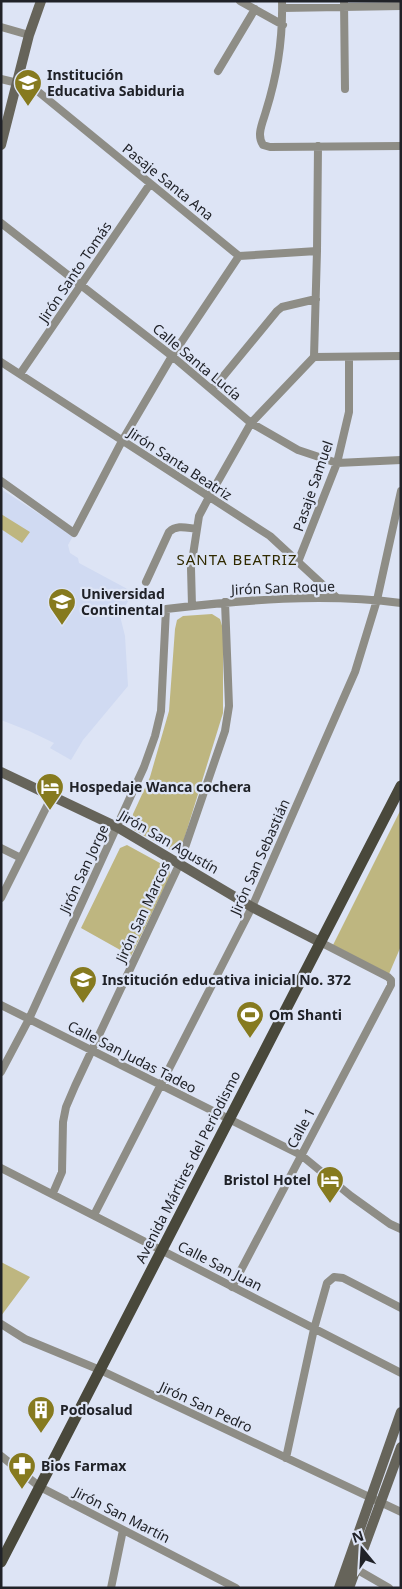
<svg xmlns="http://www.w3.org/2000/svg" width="402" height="1589" font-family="'Noto Sans',sans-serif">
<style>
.built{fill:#d0daf2}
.green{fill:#beb680}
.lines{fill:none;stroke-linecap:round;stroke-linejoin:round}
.street{stroke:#8e8d86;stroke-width:8}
.secondary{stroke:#66645a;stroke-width:10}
.primary{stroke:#49483b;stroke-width:11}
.labels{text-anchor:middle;stroke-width:4.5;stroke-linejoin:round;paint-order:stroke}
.poi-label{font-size:14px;font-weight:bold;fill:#202228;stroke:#dde4f5;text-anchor:start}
.street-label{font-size:14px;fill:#202228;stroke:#dde4f5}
.neighbourhood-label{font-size:15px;letter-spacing:1px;fill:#302a00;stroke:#dde4f5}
</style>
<rect width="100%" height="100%" fill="#dde4f5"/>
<!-- built -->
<path class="built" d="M1,489L73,536L68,545L70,553L78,558L79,563L133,592L120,616L125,636L128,686L83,740L71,760L50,748L54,743L29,731L1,720Z"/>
<!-- green -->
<path class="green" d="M1,514L30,532L22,543L1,529Z
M212,614L220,619L223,629V713L182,846L176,850L172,851L134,830L132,823L133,814L150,777L169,711L175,629L177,620L183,616Z
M401,809V946L389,974L333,945Z
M127,845L169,868L170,876L131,956L81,928L120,848Z
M1,1262L30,1277L1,1316Z"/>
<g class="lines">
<!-- street -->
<path class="street" d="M240,1L283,25
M282,1C283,39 277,76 266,111C263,122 256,135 263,145L270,147L401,146
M344,1L345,89
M282,8L401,6
M1,27L29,35
M218,71L255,9
M1,79L26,85L35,89L239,256L317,251
M1,223L172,356L251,423L298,450L337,463L401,460
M314,357L317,251L318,146
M1,362L270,536L337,598
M20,374L150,184
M212,390L277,311L282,307L316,299
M1,481L74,533L122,441L172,356L239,256
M298,562L337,463L349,412V357
M146,582L169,532C177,524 187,528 197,529
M192,606L191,568L199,516L209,497L251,423L314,357L401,356
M1,848L21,858
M1,898L52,796
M1,1005L301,1155L351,1196L390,1224L401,1229
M1,1072L29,1019L144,767L155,736L161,711L166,609C243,600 323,593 401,603
M1,1168L401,1373
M53,1193L62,1172L63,1122L66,1107L75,1086L179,865L225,731L229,706L225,602
M94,1215L252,907L355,672L377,600L401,491
M232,1287L391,985V980L388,977L320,942
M1,1324L25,1339L100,1370L401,1512
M1,1456L40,1487L236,1588
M286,1458L314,1329L327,1283L334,1277L343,1278L401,1308
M356,1569L389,1588
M111,1588L123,1530"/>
<!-- secondary -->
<path class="secondary" d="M1,145L29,35L41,1
M1,772L117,827L252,907L320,942
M339,1588L401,1412
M349,1588L401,1447"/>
<!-- primary -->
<path class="primary" d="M1,1562L401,786"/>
</g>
<!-- icons -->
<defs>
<symbol id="school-pin" viewBox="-11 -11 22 30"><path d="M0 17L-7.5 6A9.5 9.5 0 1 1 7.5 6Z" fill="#867a1f" stroke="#dde4f5"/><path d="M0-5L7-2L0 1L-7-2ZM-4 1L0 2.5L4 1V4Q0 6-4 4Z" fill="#fff"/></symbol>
<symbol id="university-pin" viewBox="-11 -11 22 30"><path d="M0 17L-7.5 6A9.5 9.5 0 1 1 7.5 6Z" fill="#867a1f" stroke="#dde4f5"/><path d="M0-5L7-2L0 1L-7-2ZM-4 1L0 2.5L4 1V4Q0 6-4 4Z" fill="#fff"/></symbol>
<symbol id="hotel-pin" viewBox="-11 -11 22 30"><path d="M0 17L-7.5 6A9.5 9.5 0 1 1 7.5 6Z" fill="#867a1f" stroke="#dde4f5"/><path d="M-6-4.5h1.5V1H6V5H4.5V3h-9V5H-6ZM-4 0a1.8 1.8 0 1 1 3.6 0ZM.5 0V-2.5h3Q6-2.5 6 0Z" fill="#fff"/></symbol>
<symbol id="stadium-pin" viewBox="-11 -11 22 30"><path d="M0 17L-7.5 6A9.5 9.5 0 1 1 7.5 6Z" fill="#867a1f" stroke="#dde4f5"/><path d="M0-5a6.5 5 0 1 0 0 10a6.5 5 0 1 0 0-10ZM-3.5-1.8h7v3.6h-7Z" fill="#fff"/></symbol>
<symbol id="building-pin" viewBox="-11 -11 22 30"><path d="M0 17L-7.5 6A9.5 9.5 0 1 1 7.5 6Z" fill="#867a1f" stroke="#dde4f5"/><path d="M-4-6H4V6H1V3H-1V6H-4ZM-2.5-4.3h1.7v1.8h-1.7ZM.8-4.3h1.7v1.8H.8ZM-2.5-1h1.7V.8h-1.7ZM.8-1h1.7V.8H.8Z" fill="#fff"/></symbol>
<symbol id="pharmacy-pin" viewBox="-11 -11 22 30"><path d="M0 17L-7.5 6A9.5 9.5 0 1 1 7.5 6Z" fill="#867a1f" stroke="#dde4f5"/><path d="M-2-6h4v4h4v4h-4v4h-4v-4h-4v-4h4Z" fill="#fff"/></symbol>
</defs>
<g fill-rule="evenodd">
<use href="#school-pin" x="12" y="67" width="32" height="43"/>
<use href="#university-pin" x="46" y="586" width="32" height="43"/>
<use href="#hotel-pin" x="34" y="771" width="32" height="43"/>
<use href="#school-pin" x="67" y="964" width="32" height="43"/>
<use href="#stadium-pin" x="234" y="999" width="32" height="43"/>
<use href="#hotel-pin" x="314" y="1164" width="32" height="43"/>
<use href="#building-pin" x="25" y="1394" width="32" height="43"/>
<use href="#pharmacy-pin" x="6" y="1450" width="32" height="43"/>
</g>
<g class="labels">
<!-- poi labels -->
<g class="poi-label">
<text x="47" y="80">Institución<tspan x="47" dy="16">Educativa Sabiduria</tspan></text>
<text x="81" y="599">Universidad<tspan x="81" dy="16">Continental</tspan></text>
<text x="69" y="792">Hospedaje Wanca cochera</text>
<text x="102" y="985">Institución educativa inicial No. 372</text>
<text x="269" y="1020">Om Shanti</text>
<text x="311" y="1185" text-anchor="end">Bristol Hotel</text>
<text x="60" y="1415">Podosalud</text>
<text x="41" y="1471">Bios Farmax</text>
</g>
<!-- street labels -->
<g class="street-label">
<text transform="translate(168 182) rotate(39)" y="5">Pasaje Santa Ana</text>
<text transform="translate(75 272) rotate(-56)" y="5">Jirón Santo Tomás</text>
<text transform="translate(197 362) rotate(40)" y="5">Calle Santa Lucía</text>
<text transform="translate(180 464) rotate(33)" y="5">Jirón Santa Beatriz</text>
<text transform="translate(313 486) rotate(-71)" y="5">Pasaje Samuel</text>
<text transform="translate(283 588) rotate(-2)" y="5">Jirón San Roque</text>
<text transform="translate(169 842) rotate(30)" y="5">Jirón San Agustín</text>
<text transform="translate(260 857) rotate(-66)" y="5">Jirón San Sebastián</text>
<text transform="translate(84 869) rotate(-65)" y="5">Jirón San Jorge</text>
<text transform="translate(143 912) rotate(-65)" y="5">Jirón San Marcos</text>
<text transform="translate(132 1057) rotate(27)" y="5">Calle San Judas Tadeo</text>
<text transform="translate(301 1128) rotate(-62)" y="5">Calle 1</text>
<text transform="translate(188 1167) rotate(-63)" y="5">Avenida Mártires del Periodismo</text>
<text transform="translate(220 1266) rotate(27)" y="5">Calle San Juan</text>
<text transform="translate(206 1407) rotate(25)" y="5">Jirón San Pedro</text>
<text transform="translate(122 1515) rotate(27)" y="5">Jirón San Martín</text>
</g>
<!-- neighbourhood labels -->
<g class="neighbourhood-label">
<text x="237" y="565">SANTA BEATRIZ</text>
</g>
</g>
<!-- border -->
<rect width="402" height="1589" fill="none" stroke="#202228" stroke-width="5"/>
<!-- north arrow -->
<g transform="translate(362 1549) rotate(342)" stroke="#dde4f5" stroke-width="4" paint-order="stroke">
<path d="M0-4L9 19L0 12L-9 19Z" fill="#202228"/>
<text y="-8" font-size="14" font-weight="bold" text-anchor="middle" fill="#202228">N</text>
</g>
</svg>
